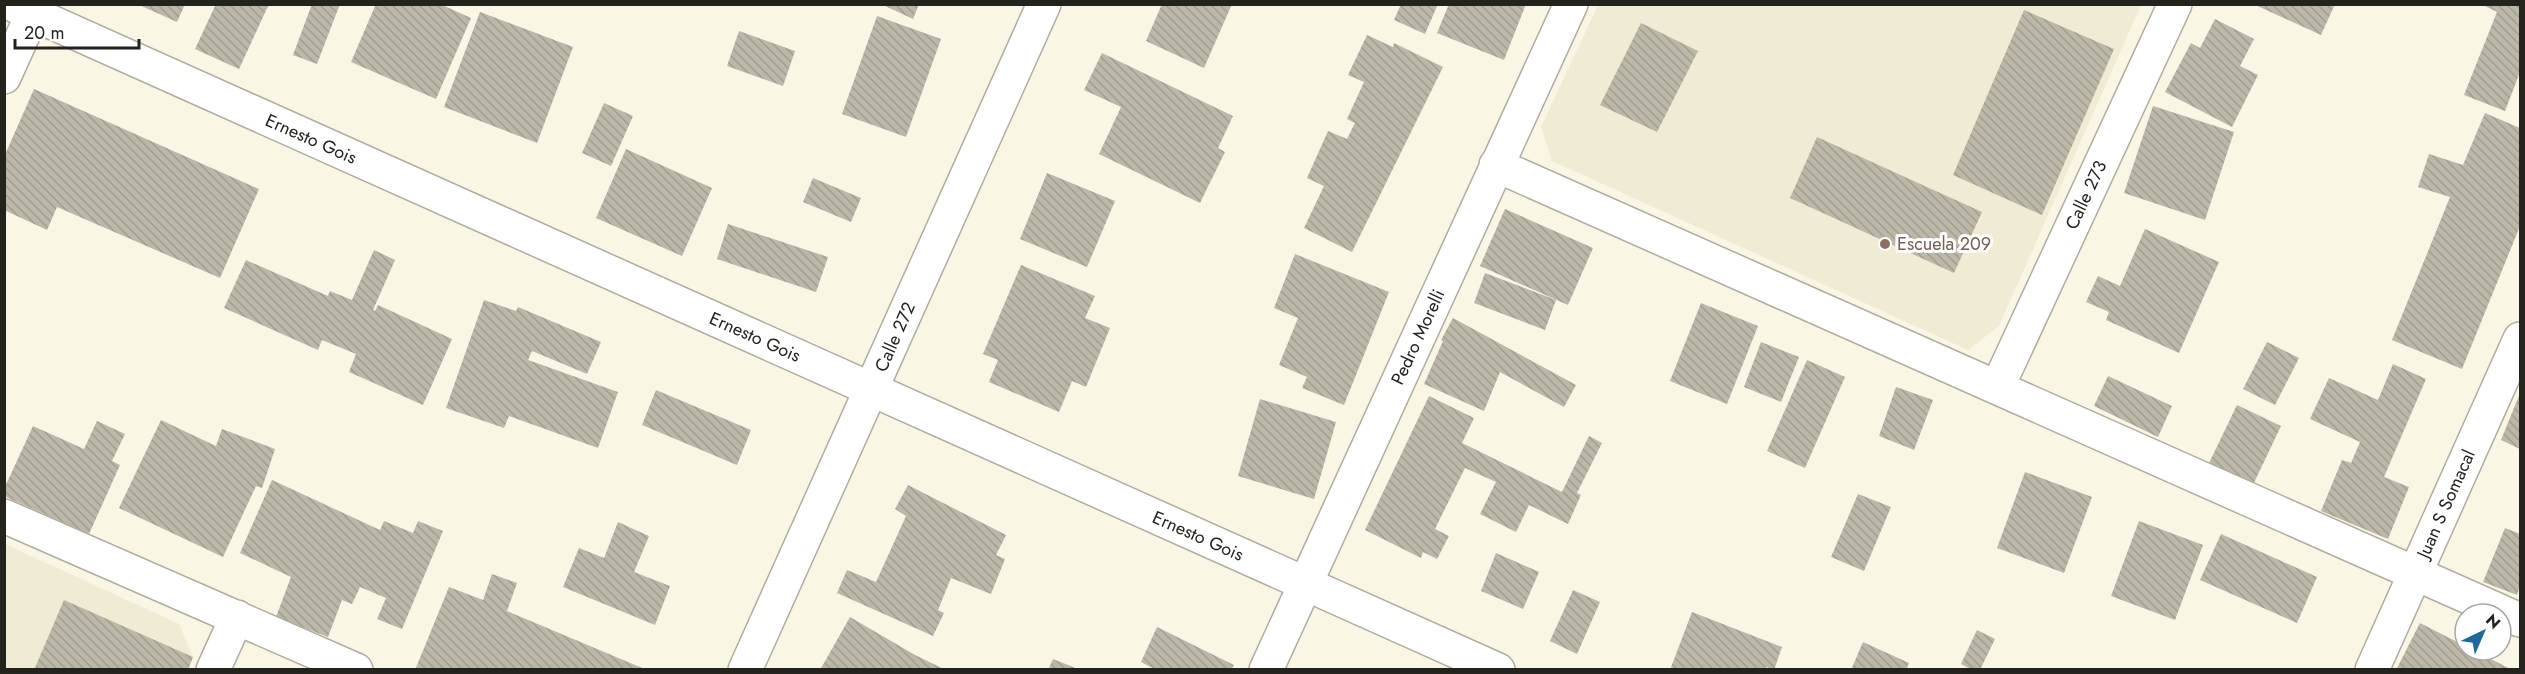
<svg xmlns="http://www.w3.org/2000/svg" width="2525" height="674" font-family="Jost,sans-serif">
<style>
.built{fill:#f0ebd3}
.building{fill:url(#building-back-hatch)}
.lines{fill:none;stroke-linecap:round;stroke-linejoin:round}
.street-casing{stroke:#b1ad9e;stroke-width:36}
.street{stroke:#fff;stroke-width:33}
.education-dot{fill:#8d6e63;stroke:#fff;stroke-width:2}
.labels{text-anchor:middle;stroke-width:6;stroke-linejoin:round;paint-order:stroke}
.street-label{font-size:18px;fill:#24221c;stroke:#fff}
.education-label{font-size:18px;fill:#785e54;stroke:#fff;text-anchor:start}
</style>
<defs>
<pattern id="building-back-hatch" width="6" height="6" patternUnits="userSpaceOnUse" patternTransform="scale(1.5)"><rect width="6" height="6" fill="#bcb8a8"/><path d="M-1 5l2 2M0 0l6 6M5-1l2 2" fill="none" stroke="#a19e90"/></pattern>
</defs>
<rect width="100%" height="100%" fill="#faf6e6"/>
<!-- built -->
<path class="built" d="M1598,5H2141L1999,326L1968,350L1552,161L1541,127Z
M5,544L179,624L193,657L188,669L5,670Z"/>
<!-- building -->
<path class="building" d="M137,4H185L177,22Z
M216,4H269L239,69L195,49Z
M312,4H340L317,64L293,55Z
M376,4H440L471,18L436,99L351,62Z
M881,4H919L913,19Z
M1162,4H1232L1204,68L1146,41Z
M1401,4H1438L1425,34L1394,20Z
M1449,4H1526L1504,60L1437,33Z
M2253,4H2335L2321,35Z
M2486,4H2520V72L2505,111L2464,95L2497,12L2485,6Z
M2024,10L2114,49L2042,215L1953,175Z
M480,12L573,47L537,143L444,107Z
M877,16L941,39L906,137L842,114Z
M2215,19L2254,39L2240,66L2258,75L2232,127L2165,92L2191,43L2200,48Z
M1641,23L1698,51L1657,132L1600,105Z
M739,31L795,51L783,86L727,66Z
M1367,35L1393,47L1394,43L1443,67L1352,252L1304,228L1324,186L1307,178L1328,131L1347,139L1355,123L1347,119L1364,82L1348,75Z
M1102,53L1233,116L1218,148L1225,152L1200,203L1099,154L1121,107L1084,90Z
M34,89L259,189L220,278L57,207L47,230L4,210V157Z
M604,103L633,116L611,166L582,153Z
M2153,106L2234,132L2205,220L2124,193Z
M2485,113L2520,128V226L2462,369L2392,340L2450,197L2418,187L2429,154L2463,165Z
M1817,137L1982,212L1954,273L1790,198Z
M626,149L712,188L682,256L596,218Z
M1047,173L1115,201L1087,267L1020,239Z
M813,178L861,198L851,222L803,202Z
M1505,209L1593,248L1568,305L1480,266Z
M728,224L828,257L816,292L717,259Z
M2145,229L2219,262L2179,353L2106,320L2109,312L2086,302L2098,276L2120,286Z
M374,250L395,260L373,310L375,311L378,305L452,339L423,405L349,372L356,354L322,340L318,350L224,308L246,260L328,296L330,291L352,300Z
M1295,254L1389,292L1344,405L1302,388L1307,377L1279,365L1298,318L1274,308Z
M1021,265L1095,296L1085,318L1110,328L1086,387L1072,381L1059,412L989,382L998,360L983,354Z
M1485,273L1556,300L1545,330L1474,303Z
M484,300L516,311L518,307L601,342L587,374L532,351L528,360L618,392L598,448L509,416L504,428L446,408Z
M1701,303L1758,326L1727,404L1670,381Z
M1453,318L1576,385L1564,407L1500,372L1484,411L1424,384L1443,341L1441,340Z
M1761,342L1799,357L1781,402L1744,387Z
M2267,342L2299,358L2275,405L2243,389Z
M1807,360L1845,377L1805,468L1767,451Z
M2393,364L2426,379L2384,477L2409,487L2388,539L2321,511L2342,460L2351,463L2360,442L2310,419L2329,378L2378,400Z
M2108,376L2172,406L2158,437L2094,406Z
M1896,387L1933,400L1914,450L1879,436Z
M656,390L751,430L737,465L642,425Z
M2520,393V449L2501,440Z
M1429,396L1474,418L1462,443L1562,492L1589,436L1602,443L1577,493L1581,495L1568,524L1529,505L1516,532L1480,514L1496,482L1465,468L1435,529L1449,536L1437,559L1423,552L1421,558L1365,530Z
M1260,399L1336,422L1314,499L1238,476Z
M2237,405L2281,426L2253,485L2209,463Z
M161,420L216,446L222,429L275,449L262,488L256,486L223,557L119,508Z
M97,421L125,434L112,461L120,465L89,534L4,496V489L33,426L84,449Z
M2025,472L2092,497L2064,573L1997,548Z
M272,480L380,530L384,521L413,533L418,521L443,531L402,629L377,619L386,598L360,587L352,604L342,600L328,637L276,617L291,577L240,553Z
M908,485L1006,535L996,555L1005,559L991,594L951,578L938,610L944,613L933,636L837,593L847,570L876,582L906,516L895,509Z
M1858,494L1891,507L1864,571L1831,557Z
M2139,521L2203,545L2175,620L2111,596Z
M618,522L649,536L634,572L670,586L655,625L563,587L579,548L604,558Z
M2505,528L2520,534V585L2517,595L2483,582Z
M2221,534L2317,577L2297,623L2200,580Z
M1496,553L1539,572L1523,609L1481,591Z
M492,574L517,583L507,611L647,670H415L449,587L483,600Z
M1573,590L1600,602L1577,654L1550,641Z
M64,600L193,657L188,670H34Z
M1692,612L1782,647L1774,670L1766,667L1765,670H1670Z
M850,617L915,655L946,670H820Z
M2420,623L2465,646V650H2474L2512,670H2396Z
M1157,627L1234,665L1231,670H1156L1141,662Z
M1977,630L1995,639L1980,670H1972L1961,664Z
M1863,642L1909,663L1906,670H1851Z
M1053,659L1078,669V670H1048Z"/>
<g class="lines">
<defs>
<path id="street" d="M11,4L1498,670
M4,77L37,4
M1496,165L2520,620
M1998,386L2175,4
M4,516L356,670
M213,670L237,617
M745,670L1044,4
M1266,670L1571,4
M2372,670L2520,339"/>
</defs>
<!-- street casing -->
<use href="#street" class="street-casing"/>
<!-- street -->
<use href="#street" class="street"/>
</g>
<!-- markers -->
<circle class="education-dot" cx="1885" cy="244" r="6"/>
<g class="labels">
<!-- street labels -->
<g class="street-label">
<text transform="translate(311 139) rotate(24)" y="6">Ernesto Gois</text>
<text transform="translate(2086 195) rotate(-65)" y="6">Calle 273</text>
<text transform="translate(755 337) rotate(24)" y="6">Ernesto Gois</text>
<text transform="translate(895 337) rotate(-66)" y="6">Calle 272</text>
<text transform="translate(1418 337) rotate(-65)" y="6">Pedro Morelli</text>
<text transform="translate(2446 504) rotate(-66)" y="6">Juan S Somacal</text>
<text transform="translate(1198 536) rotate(24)" y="6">Ernesto Gois</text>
</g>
<!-- education labels -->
<g class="education-label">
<text x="1897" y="250">Escuela 209</text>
</g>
</g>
<!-- border -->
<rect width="2525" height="674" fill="none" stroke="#24221c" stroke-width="12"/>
<!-- north arrow -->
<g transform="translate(2483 632) rotate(44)"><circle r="28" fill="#ffffff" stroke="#a7a7a4" stroke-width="1.5"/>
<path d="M0-4.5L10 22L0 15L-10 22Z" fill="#1e699c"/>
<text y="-9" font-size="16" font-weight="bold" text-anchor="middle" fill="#24221c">N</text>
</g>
<!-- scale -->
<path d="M15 39v9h124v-9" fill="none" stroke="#24221c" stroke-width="3"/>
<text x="24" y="39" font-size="18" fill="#24221c" stroke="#ffffff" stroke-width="4.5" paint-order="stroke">20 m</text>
</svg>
